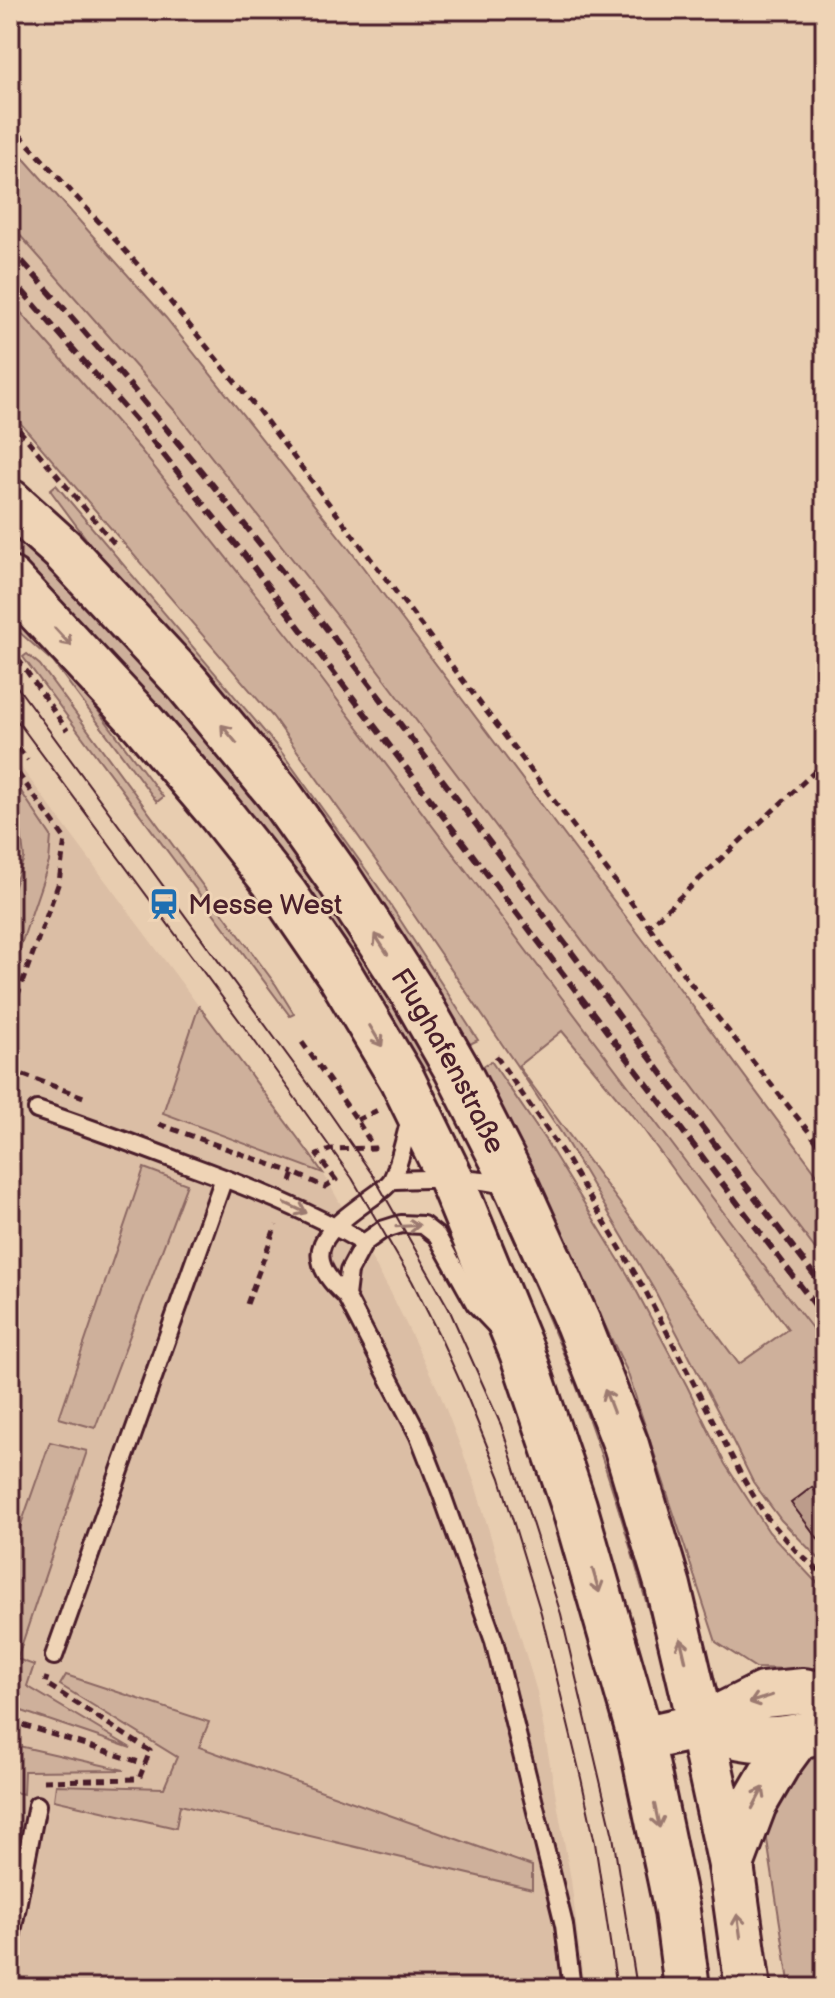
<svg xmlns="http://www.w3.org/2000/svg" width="835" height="1998" font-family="'Balsamiq Sans',sans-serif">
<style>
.built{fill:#dbbea5}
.green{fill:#ceb09b;stroke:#8c6863;stroke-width:2;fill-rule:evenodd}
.building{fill:#bc9c8b;stroke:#4a1f2b;stroke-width:2}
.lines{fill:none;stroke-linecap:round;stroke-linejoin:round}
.lane-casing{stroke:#4a1f2b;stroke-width:22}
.secondary-casing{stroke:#4a1f2b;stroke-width:50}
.highway-casing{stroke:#4a1f2b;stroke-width:50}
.path{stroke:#4a1f2b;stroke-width:5;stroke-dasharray:8 6;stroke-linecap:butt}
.lane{stroke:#efd4b6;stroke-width:16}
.secondary{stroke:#efd4b6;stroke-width:44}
.highway{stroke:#efd4b6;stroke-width:44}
.tram{stroke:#4a1f2b;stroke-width:2}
.rail{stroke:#4a1f2b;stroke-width:6;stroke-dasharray:12 6;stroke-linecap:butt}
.oneway{stroke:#9c7a70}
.labels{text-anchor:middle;stroke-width:6;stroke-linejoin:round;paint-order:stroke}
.poi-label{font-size:28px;fill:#4a1f2b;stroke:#efd4b6;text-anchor:start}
.street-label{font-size:28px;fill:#4a1f2b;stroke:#efd4b6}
</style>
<rect width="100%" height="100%" fill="#e8cdb0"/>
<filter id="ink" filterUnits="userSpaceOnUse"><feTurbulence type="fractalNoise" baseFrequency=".0125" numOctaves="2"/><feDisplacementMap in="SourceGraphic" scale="16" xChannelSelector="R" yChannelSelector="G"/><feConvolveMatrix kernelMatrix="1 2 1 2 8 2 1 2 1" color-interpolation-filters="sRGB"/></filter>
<g filter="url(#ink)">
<!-- built -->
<path class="built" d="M10,224L175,411L335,613L825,1262V1345L770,1274L296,645L139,448L10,300Z
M10,755L20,766L323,1173L391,1293L440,1394L475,1484L537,1692L571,1880L584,1988H10Z"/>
<!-- green -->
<path class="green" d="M10,143L166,318L350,550L677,985L825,1185V1262L335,613L175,411L10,224Z
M10,300L139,448L296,645L770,1274L825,1345V1565L781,1520L753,1482L723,1421L656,1293L562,1134L517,1066L396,889L273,717L10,411ZM562,1031L641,1126L788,1329L739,1364L518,1066Z
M56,485L280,750L382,892L478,1040L468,1045L299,787L255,729L184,649L105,564L50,490Z
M10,525L175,694L326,889L435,1065L423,1071L345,940L298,873L174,723L10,551Z
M10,624L27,625L71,675L163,797L157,802L53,662Z
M27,654L40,665L276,985L294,1014L290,1016L23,657Z
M10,775L51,836L49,862L10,977V897L24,858L21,831L10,801Z
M199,1006L306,1149L323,1173L163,1113Z
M491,1061L546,1141L628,1275L687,1386L725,1464L769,1532L814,1580L825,1588V1670L756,1668L716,1642L627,1371L480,1068Z
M144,1168L187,1184L95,1428L59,1418Z
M497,1194L580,1376L646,1569L666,1672C638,1572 610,1472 572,1375C548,1315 521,1255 494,1196Z
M50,1442L87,1451L17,1659L34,1665L27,1686L131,1748L10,1707V1556Z
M66,1675L209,1722L199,1747L532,1866V1889L180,1805L176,1828L54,1800L56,1785L164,1788L177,1757L60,1685Z
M10,1744L124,1770L24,1771L23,1794L10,1791Z
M825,1748V1988H790L765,1827L796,1766Z"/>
<!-- building -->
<path class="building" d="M812,1487L825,1505V1548L791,1503Z"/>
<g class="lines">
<defs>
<path id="lane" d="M37,1110C88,1127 139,1146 189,1165C249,1187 309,1211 364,1243
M411,1115C407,1129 398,1171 391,1181C385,1189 375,1195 367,1201C326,1231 297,1253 346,1296L419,1436L442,1495L494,1641L564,1925L572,1988
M392,1180C431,1179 470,1176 508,1186
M346,1296L349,1271L364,1243L382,1230L401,1224L423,1225L437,1236L475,1304L495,1325
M54,1656L224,1178
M10,1942L37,1805"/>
<g id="secondary">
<path id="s1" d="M10,502L63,550L187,683L278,793L337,876L413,993L456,1068L517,1188L578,1323L626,1445L668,1586L701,1726"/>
<path d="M10,580L143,723L219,812L285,895L340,975L402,1079L451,1179L522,1352L574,1506L641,1739L701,1726L763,1695L804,1691L825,1695"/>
<path d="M701,1726C746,1741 770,1744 816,1732"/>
<path d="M731,1865L754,1804L778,1763L797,1737"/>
</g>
<path id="highway" d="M701,1726L731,1865L748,1988
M641,1739L677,1911L687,1988"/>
</defs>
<!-- lane casing -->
<use href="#lane" class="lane-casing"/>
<!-- secondary casing -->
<use href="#secondary" class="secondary-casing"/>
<!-- highway casing -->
<use href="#highway" class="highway-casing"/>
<!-- path -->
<path class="path" d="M10,124L160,289L258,410L649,926L825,762
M10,419L118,548
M10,647L67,730
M10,737L28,760
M10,762L65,839L59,882L10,1016
M649,926L687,979L825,1152
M496,1056L565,1156L645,1290L743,1478L765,1515L797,1552L825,1576
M10,1070L86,1098
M357,1120L378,1110
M159,1124L294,1173
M291,1182L294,1173L325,1187L336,1180L317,1155L332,1149L374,1148L357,1120L299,1038
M247,1304L276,1225
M10,1721L145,1764
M43,1781L139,1779L150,1751L45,1683L47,1677"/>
<!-- lane -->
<use href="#lane" class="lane"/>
<!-- secondary -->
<use href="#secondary" class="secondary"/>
<!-- highway -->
<use href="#highway" class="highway"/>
<!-- tram -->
<path class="tram" d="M10,677L329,1112L374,1177L449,1309L501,1425L561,1614L613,1836L637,1988
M10,711L253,1039L352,1178L412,1281L440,1337L468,1399L500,1478L541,1613L581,1778L595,1843L617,1988"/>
<!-- rail -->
<path class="rail" d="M10,248C306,575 556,940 825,1289
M10,277L143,429L242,552L825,1318"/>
</g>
<!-- one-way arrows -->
<defs><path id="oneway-shaft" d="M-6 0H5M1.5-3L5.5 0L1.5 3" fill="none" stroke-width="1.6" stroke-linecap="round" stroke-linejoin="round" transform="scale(2)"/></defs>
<g class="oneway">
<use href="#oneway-shaft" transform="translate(63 637) rotate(47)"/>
<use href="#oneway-shaft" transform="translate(229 734) rotate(-130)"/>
<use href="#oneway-shaft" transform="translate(381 944) rotate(-123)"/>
<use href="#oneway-shaft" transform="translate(376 1036) rotate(59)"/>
<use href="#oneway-shaft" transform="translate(296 1208) rotate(25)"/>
<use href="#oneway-shaft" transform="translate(408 1226) rotate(-3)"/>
<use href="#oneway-shaft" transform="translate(609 1401) rotate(-111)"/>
<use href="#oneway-shaft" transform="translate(596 1581) rotate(74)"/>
<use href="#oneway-shaft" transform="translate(683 1650) rotate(-103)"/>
<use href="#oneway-shaft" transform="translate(761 1699) rotate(162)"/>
<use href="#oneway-shaft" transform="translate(758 1798) rotate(-62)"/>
<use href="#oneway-shaft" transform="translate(657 1816) rotate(78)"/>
<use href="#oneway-shaft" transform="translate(739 1926) rotate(-98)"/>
</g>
</g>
<!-- icons -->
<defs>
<symbol id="station-bare" viewBox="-9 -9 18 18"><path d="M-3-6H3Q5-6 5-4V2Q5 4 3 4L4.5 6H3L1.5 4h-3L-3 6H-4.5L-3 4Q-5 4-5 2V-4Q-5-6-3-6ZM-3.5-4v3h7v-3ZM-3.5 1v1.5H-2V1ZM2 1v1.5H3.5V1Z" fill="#1f6fb2" stroke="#efd4b6" stroke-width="2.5" paint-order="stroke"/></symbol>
</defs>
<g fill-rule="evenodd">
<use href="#station-bare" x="142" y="882" width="44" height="44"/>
</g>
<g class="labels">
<!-- poi labels -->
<g class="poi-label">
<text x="188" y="914">Messe West</text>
</g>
<!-- street labels -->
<g class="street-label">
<text dy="10" stroke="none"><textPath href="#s1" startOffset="714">Flughafenstraße</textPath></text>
</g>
</g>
<!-- margin -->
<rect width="835" height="1998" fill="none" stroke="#efd4b6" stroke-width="40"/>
<rect x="20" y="20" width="795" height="1958" fill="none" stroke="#4a1f2b" stroke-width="3" filter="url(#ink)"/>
</svg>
